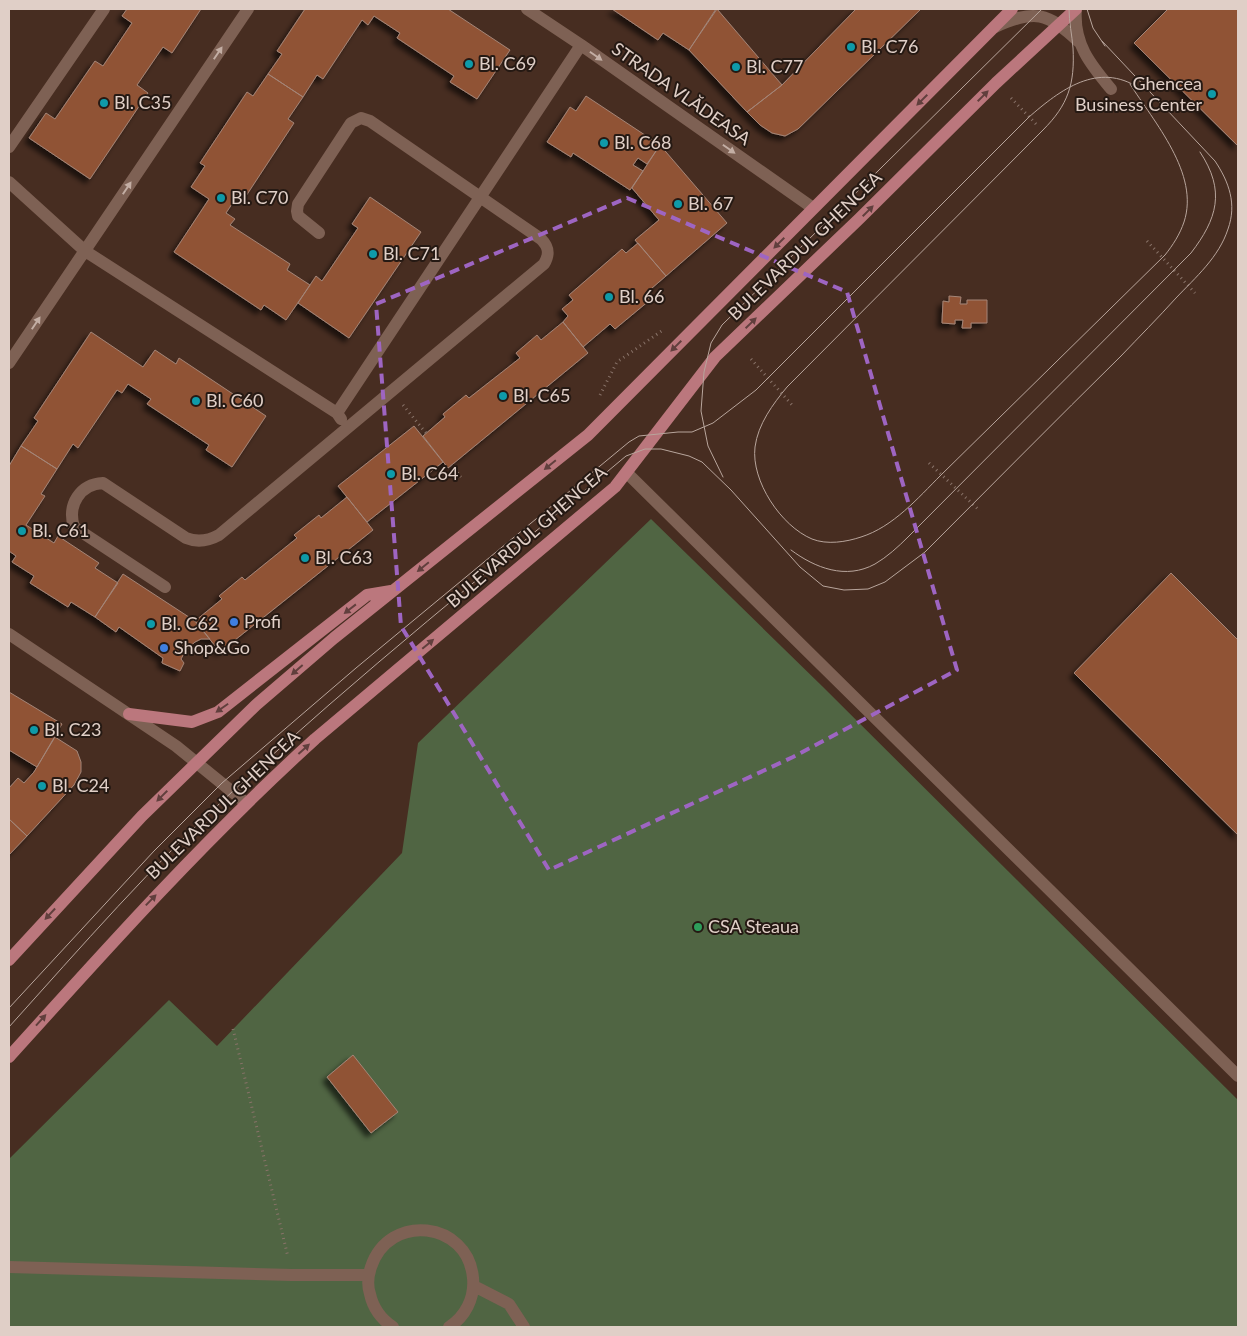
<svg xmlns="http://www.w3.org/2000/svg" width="1247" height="1336" font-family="Lato,sans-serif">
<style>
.green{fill:#506543}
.building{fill:#905336;stroke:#a48577;filter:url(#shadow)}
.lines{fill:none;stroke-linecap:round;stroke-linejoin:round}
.path{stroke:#897369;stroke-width:3;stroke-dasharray:1 4;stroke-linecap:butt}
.minor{stroke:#7e6154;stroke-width:12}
.major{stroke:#bb777d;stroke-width:12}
.tram{stroke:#b8a59c;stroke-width:1}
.oneway{fill:#c3aea4}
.oneway2{fill:#613f3d}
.marked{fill:none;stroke:#9e65c2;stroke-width:4;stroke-dasharray:10 6;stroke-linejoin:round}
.culture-dot{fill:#0f9aa8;stroke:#251913;stroke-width:2}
.shop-dot{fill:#3f7fe0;stroke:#251913;stroke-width:2}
.leisure-dot{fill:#2e9e5b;stroke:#251913;stroke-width:2}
.labels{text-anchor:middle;stroke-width:4;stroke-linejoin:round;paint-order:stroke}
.poi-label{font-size:18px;fill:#e0cfc7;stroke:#251913;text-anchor:start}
.street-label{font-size:18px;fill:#e0cfc7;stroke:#251913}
</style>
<defs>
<filter id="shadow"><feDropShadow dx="-4.5" dy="4.5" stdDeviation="2.5" flood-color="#0009"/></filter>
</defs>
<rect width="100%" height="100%" fill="#472d21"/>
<!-- green -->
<path class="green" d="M651,519L822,686L1238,1100V1327H9V1159L169,1000L217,1046L402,853L418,743Z"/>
<!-- building -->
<path class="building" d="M127,9H201L172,53L163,47L137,85L148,93L90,179L29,138L46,113L55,119L95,61L103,66L132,23L122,16Z
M305,9H448L510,50L477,99L450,82L454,76L397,38L400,33L374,16L368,25L362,20L323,79L317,75L303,97L268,74L282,54L277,51Z
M612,9H716L689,50L663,33L658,40Z
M717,9L782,85L747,112L689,50Z
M856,9H921L798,129L785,136L772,133L760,125L747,112L782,85Z
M1168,9H1238V146L1134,43Z
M268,74L303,97L288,119L294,123L246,196L240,192L226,213L235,219L230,225L290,264L287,270L310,285L286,320L264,305L261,310L174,252L209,199L191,187L205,166L200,163L247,92L253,96Z
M586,96L660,145L647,164L638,158L633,165L643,171L630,190L573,153L571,157L547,142L570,107L576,111Z
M660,145L727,223L666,276L635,240L659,220L632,188Z
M370,197L421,232L349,338L298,303L316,276L322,281L358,228L352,224Z
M638,243L666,276L645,294L650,300L615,329L610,324L583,347L563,322L568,316L562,309L573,300L569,295L622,249L626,253Z
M949,296L961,297L960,304H967V300H987V323H971V328H962L963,320H955V324L942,323L943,301L949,302Z
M563,322L588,353L448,468L423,436L445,417L443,414L466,395L469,398L520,358L516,353L537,335L541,340Z
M91,332L143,367L155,350L176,364L179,358L266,416L232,467L206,450L209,445L147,404L151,399L128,384L122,393L117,390L78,448L73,444L57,469L21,446L38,421L34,418Z
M414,426L443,462L367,522L338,486Z
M21,446L57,469L41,494L45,496L26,525L54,543L58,536L99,563L95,568L118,583L95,617L71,602L68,607L30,583L34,576L12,562L16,556L9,551V466Z
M347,497L373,530L220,652L195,621L222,599L219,596L242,577L245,580L297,538L294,535L319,515L321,518Z
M1171,573L1238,640V835L1074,673Z
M123,574L195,621L210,639H201L195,642L186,650L181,659L184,663L180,671L162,663L163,658L119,627L116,632L95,617Z
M9,692L62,724L37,767L9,750Z
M55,737L77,751L81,762V772L74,785L27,836L9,819V788L18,778L24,783L34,772Z
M9,819L27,836L9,855Z
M353,1055L398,1112L371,1133L327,1077Z"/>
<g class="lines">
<!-- path -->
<path class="path" d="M1011,98L1037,125
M1147,241L1195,293
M751,359L792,405
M600,395L617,362L663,330
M403,405L426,433
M929,463L980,511
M451,465L461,477
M233,1029L288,1257"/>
<!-- minor -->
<path class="minor" d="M527,9L581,45L813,208
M1076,9C1073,43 1090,64 1111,89
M995,27C1034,9 1048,12 1079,42
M9,147L104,9
M9,182L85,251L337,413L341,419
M9,363L248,9
M337,413L581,45
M627,473L1238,1076
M165,587L74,527C67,505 80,484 103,483L186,538C198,543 208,541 219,535L544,264C550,254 549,247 541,239L370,121L361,118L351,123L298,204L297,211L298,216L319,233
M9,634L176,746L246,803
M9,1267L292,1275H369
M474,1286L509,1304L524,1327
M393,1327C381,1319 373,1308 370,1294C367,1285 368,1276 371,1267C389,1212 468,1221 473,1278C475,1298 465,1317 449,1327"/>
<!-- major -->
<path class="major" d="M129,714L192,722L218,712L367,595L391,591
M9,960L142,816L256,705L334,638L588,435L1012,9
M9,1057C108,947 206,838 315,739L615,487L715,357L859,219L996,83L1076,9"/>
<!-- tram -->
<path class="tram" d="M1069,9C1069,22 1072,35 1073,48C1075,84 1068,105 1043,130L787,387C773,404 758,424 755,447C751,481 781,526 812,539C827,545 846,542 861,537C893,527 918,498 941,475L1165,255C1173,245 1180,234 1184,222C1200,174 1154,122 1130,84
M1087,9L1093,28L1105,46
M723,477L708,446L701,411L704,372L711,343L722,325L1042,9
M791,550C815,568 846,580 875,564C887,557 898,547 908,537L1191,253C1217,219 1226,191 1200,152
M9,1008L154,851L222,783L356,668L629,442L639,436L678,432H692L713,423L756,390L1029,117C1060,90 1098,61 1139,88
M9,1027C81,947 153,864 233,791C359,674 494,567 626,456L645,449H661L689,456L702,462L731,490L800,567L823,586L844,590L868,589L885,582L925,552C990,487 1055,421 1121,356C1139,337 1158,318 1176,298C1196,277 1219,257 1228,229C1237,204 1229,182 1215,161L1102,41"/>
</g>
<!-- one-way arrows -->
<defs><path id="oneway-solid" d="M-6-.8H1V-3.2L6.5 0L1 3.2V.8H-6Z" transform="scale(1.25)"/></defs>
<g class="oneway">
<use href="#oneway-solid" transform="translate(218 53) rotate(-56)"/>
<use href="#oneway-solid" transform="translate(596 56) rotate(35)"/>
<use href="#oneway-solid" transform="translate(729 149) rotate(35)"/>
<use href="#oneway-solid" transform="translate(127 188) rotate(-56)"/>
<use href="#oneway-solid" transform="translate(36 323) rotate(-56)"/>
</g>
<g class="oneway2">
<use href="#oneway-solid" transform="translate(983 96) rotate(-45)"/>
<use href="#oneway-solid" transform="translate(922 100) rotate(135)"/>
<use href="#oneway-solid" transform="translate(868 211) rotate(-45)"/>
<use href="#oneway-solid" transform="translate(779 243) rotate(135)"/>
<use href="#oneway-solid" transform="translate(751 323) rotate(-44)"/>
<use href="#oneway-solid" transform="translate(676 346) rotate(135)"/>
<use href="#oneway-solid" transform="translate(550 465) rotate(141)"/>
<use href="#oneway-solid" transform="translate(423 567) rotate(141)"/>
<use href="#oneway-solid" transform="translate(350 609) rotate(142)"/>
<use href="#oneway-solid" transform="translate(428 644) rotate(-40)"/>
<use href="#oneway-solid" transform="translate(297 670) rotate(139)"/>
<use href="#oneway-solid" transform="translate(222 708) rotate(145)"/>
<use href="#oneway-solid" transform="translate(304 749) rotate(-42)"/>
<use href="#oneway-solid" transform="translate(162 796) rotate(135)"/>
<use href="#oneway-solid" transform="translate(151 900) rotate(-46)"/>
<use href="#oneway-solid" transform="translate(50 914) rotate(133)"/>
<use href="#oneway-solid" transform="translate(41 1020) rotate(-48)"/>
</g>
<!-- marked area -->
<path class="marked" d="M627,198L847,292L957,670L793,757L549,870L401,626L376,304Z"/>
<!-- markers -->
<g class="culture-dot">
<circle cx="851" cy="47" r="5"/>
<circle cx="469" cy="64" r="5"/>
<circle cx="736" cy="67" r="5"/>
<circle cx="1212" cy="94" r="5"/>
<circle cx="104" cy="103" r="5"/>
<circle cx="604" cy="143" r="5"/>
<circle cx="221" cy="198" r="5"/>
<circle cx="678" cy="204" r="5"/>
<circle cx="373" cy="254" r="5"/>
<circle cx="609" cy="297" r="5"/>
<circle cx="503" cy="396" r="5"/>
<circle cx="196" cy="401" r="5"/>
<circle cx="391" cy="474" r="5"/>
<circle cx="22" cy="531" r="5"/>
<circle cx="305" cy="558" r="5"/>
<circle cx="151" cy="624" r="5"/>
<circle cx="34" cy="730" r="5"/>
<circle cx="42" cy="786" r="5"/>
</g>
<g class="shop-dot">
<circle cx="234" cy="622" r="5"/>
<circle cx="164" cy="648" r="5"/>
</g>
<circle class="leisure-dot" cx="698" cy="927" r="5"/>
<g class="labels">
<!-- poi labels -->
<g class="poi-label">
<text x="861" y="53">Bl. C76</text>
<text x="479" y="70">Bl. C69</text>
<text x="746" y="73">Bl. C77</text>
<text x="1202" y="90" text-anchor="end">Ghencea<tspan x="1202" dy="21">Business Center</tspan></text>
<text x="114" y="109">Bl. C35</text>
<text x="614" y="149">Bl. C68</text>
<text x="231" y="204">Bl. C70</text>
<text x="688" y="210">Bl. 67</text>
<text x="383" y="260">Bl. C71</text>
<text x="619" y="303">Bl. 66</text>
<text x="513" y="402">Bl. C65</text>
<text x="206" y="407">Bl. C60</text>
<text x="401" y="480">Bl. C64</text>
<text x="32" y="537">Bl. C61</text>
<text x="315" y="564">Bl. C63</text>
<text x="244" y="628">Profi</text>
<text x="161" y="630">Bl. C62</text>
<text x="174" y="654">Shop&amp;Go</text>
<text x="44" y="736">Bl. C23</text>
<text x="52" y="792">Bl. C24</text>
<text x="708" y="933">CSA Steaua</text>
</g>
<!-- street labels -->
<g class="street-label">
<text transform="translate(681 94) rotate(35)" y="6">STRADA VLĂDEASA</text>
<text transform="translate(805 246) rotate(-44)" y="6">BULEVARDUL GHENCEA</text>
<text transform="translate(527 537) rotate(-41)" y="6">BULEVARDUL GHENCEA</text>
<text transform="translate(223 805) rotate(-44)" y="6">BULEVARDUL GHENCEA</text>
</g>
</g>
<!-- border -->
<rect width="1247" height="1336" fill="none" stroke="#e0cfc7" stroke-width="20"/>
</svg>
